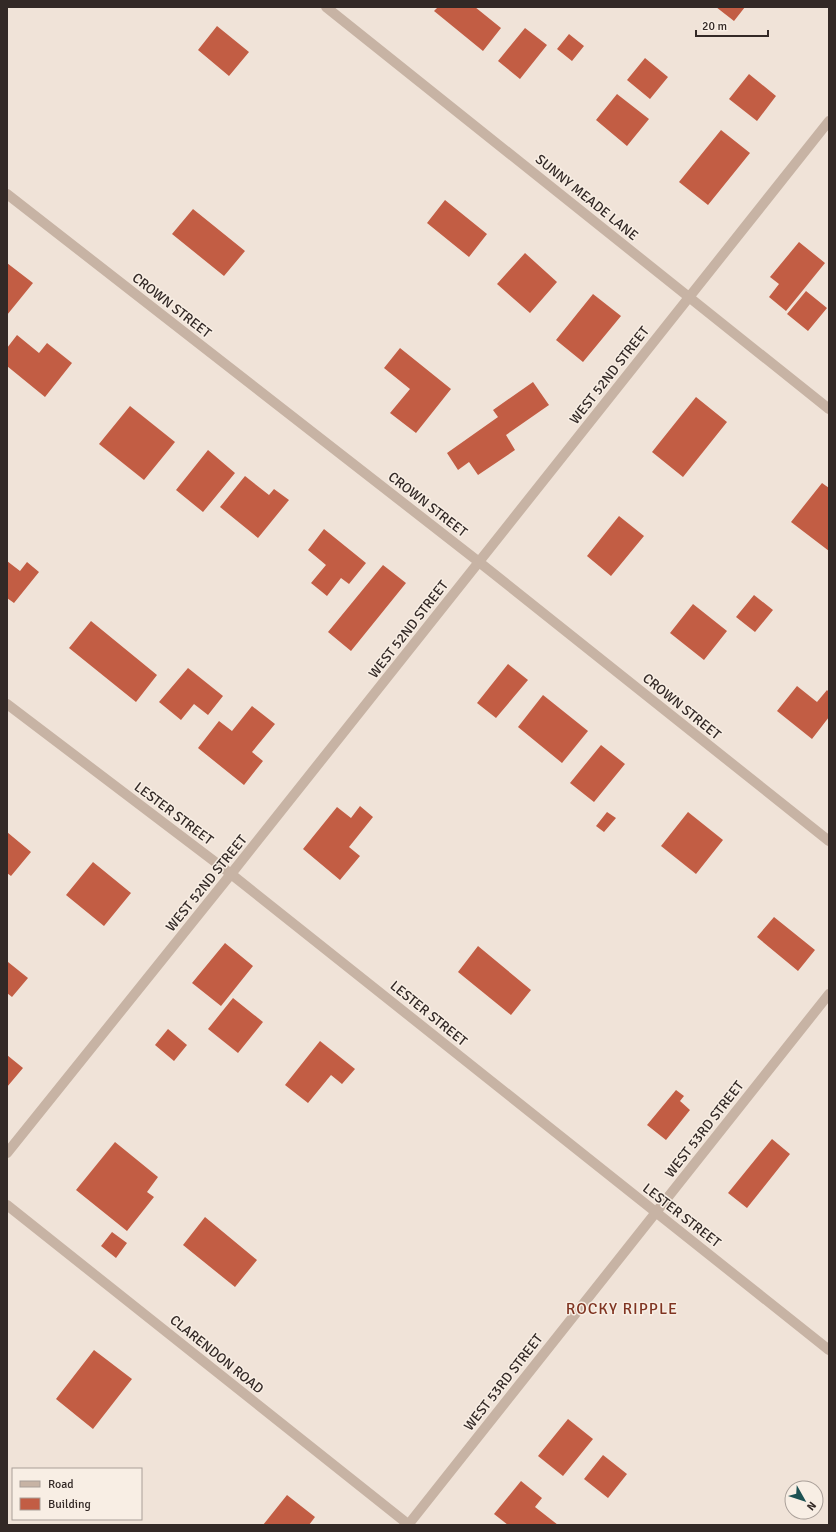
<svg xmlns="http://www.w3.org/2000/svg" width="836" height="1532" font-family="Signika,sans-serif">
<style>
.building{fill:#c25d44}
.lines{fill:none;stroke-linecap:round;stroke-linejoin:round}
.minor{stroke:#c7b3a4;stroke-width:10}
.labels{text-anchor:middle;stroke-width:3;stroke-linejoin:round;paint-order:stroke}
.street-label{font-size:14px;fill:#332926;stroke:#f8eee4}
.quarter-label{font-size:16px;letter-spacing:1px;fill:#7f3421;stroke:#f8eee4}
</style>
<rect width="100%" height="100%" fill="#f0e3d8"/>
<!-- building -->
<path class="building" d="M438,7H475L501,28L483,51L434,11Z
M716,7H745L734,21Z
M217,26L249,52L229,76L198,50Z
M525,28L547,45L520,79L498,61Z
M569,34L584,46L572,61L557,49Z
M645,58L668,77L650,99L627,80Z
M749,74L776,96L757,121L729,99Z
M617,94L649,119L627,146L596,120Z
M721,130L750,153L708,205L679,182Z
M445,200L487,234L469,257L427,223Z
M193,209L245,251L224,276L172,234Z
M799,242L825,263L786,311L769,297L779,284L770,277Z
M525,253L557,282L530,313L497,284Z
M7,263L33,283L7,315Z
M806,291L827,308L808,331L787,314Z
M593,294L621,316L583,362L556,340Z
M17,335L39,353L47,343L72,363L45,397L7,366V348Z
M400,348L451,389L416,433L390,413L410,389L384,368Z
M533,382L549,405L506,435L515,450L478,475L469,462L458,470L447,453L498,417L493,410Z
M696,397L727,422L683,477L652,452Z
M130,406L175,442L144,480L99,444Z
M208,450L235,473L203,512L176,490Z
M245,476L269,495L274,489L289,500L258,538L220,507Z
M822,483L829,488V551L791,522Z
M619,516L644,536L611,576L587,556Z
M324,529L366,563L349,584L341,578L327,596L311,583L326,565L308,550Z
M7,561L20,571L27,562L39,572L14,603L7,598Z
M383,565L406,583L351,651L328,632Z
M754,595L773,610L755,632L736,617Z
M693,604L727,631L704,660L670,633Z
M91,621L157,675L136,702L69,648Z
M508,664L528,680L496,718L477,703Z
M188,668L223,696L208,715L194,704L181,720L159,702Z
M797,686L817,702L827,690L829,692V717L812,739L777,711Z
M543,695L588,731L562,763L518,727Z
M252,706L275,724L252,752L263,761L244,785L198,748L219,721L232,731Z
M601,745L625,764L594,802L570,783Z
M360,806L373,817L349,847L360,856L340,880L303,849L337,807L351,818Z
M607,812L616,818L604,832L596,826Z
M688,812L723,840L696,874L661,846Z
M7,832L31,852L11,876L7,873Z
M93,862L131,893L104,926L66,895Z
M774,917L815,950L798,971L757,937Z
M225,943L253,966L221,1006L192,983Z
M478,946L531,990L511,1015L458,972Z
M8,962L28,978L12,997L7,993Z
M233,998L263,1022L238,1053L208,1029Z
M168,1029L187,1045L174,1061L155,1045Z
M320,1041L355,1069L342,1084L331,1075L308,1103L285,1085Z
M7,1055L23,1068L7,1087Z
M676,1090L684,1096L680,1101L690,1110L666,1140L647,1125Z
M772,1139L790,1154L747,1208L728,1193Z
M115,1142L158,1177L147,1192L154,1197L127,1231L76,1190Z
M205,1217L257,1260L235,1287L183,1245Z
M112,1232L127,1243L116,1258L101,1246Z
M94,1350L132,1379L93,1429L56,1399Z
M568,1419L593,1439L563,1476L538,1456Z
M603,1455L627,1474L608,1498L584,1479Z
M521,1481L542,1498L535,1507L558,1525H508L494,1514Z
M287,1495L315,1517L309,1525H263Z"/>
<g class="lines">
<!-- minor -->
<path class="minor" d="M326,7L829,409
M7,194L479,562L829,841
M7,704L231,874L829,1350
M7,1153L231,874L829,121
M7,1205L409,1525
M408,1525L829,994"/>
</g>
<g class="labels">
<!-- street labels -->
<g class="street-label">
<text transform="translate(587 197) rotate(39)" y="5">SUNNY MEADE LANE</text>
<text transform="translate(172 305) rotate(38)" y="5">CROWN STREET</text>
<text transform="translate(609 375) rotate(-52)" y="5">WEST 52ND STREET</text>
<text transform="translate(428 504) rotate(38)" y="5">CROWN STREET</text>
<text transform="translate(408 629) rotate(-52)" y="5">WEST 52ND STREET</text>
<text transform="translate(682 706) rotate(39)" y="5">CROWN STREET</text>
<text transform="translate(174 813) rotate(37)" y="5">LESTER STREET</text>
<text transform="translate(206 883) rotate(-51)" y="5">WEST 52ND STREET</text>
<text transform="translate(429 1013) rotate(39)" y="5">LESTER STREET</text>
<text transform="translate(704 1129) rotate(-52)" y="5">WEST 53RD STREET</text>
<text transform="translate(682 1215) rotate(38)" y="5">LESTER STREET</text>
<text transform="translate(217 1354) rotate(39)" y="5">CLARENDON ROAD</text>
<text transform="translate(503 1382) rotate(-52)" y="5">WEST 53RD STREET</text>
</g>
<!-- quarter labels -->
<g class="quarter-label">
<text x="622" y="1314">ROCKY RIPPLE</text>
</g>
</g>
<!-- border -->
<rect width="836" height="1532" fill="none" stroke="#332926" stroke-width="16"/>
<!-- legend -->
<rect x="12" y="1468" width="130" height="52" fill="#f8eee4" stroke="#a99f98"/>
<rect x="20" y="1481" width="20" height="6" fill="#c7b3a4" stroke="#a99f98"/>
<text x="48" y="1488" font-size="12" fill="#332926">Road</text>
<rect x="20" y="1498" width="20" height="12" fill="#c25d44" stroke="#a99f98"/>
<text x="48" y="1508" font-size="12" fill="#332926">Building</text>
<!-- north arrow -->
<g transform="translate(804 1500) rotate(129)"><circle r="19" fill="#f8eee4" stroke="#a99f98"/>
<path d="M0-3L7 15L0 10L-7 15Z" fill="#1d5253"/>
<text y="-6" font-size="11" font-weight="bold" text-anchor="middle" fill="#332926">N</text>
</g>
<!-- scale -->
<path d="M696 30v6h72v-6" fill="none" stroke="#332926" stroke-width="2"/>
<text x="702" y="30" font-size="12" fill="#332926" stroke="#f8eee4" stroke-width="3" paint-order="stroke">20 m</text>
</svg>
